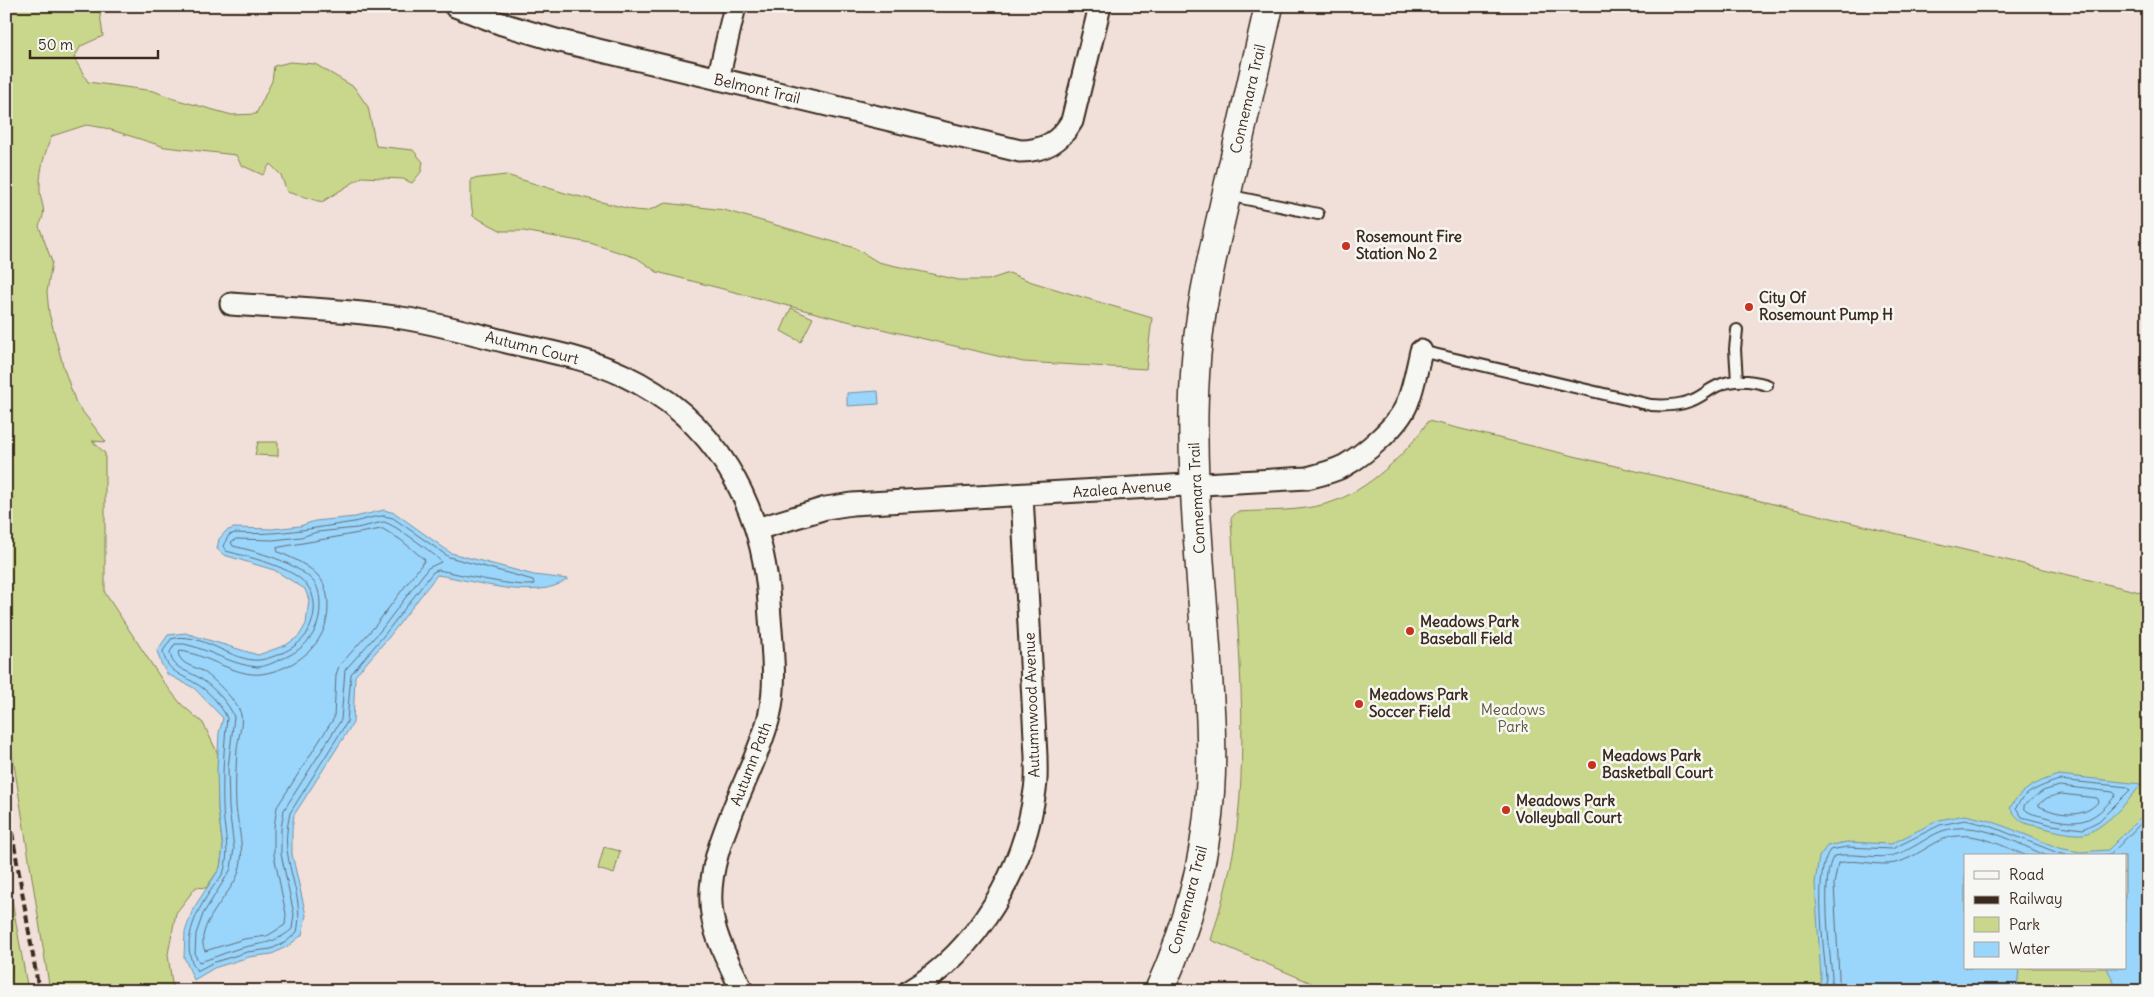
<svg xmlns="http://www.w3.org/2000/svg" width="2154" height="997" font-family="Delius,sans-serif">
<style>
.green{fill:#c8d78b;stroke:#828054;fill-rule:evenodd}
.water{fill:#9ad5fb;stroke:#7491a3}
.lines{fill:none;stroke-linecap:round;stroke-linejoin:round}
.shore{stroke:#616e76;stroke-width:1}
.lane-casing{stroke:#3b2a1e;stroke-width:14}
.street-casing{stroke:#3b2a1e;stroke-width:25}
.secondary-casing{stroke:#3b2a1e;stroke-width:31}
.lane{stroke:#f6f6f2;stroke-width:10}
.street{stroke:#f6f6f2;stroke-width:21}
.secondary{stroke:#f6f6f2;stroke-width:28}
.rail{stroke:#3b2a1e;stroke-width:4;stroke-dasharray:8 4;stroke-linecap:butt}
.poi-dot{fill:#c8321e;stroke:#f6f6f2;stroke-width:2}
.labels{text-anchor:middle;stroke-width:5;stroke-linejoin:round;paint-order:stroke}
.street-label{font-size:15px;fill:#3b2a1e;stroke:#f6f6f2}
.poi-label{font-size:15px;font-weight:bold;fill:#3b2a1e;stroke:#f6f6f2;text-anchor:start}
.park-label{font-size:15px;fill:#5e5539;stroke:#f6f6f2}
</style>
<rect width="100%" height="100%" fill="#f1e0d9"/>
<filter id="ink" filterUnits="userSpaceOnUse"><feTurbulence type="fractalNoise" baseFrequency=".02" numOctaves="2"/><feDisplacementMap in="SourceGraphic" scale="10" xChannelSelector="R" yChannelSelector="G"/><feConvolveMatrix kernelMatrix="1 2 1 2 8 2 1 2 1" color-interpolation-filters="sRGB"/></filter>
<g filter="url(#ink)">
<!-- green -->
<path class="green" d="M6,6H99L103,36L81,46L74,58L88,82L154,91L174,99L232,115L256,114L272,81L274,66L290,62L315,64L354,87L368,107L376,146L413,150L423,162L421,172L412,183L403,179L362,177L322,202L287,192L281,175L270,164L263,175L241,165L236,155L165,147L105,128L86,125L52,136C45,151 40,169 40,185C39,205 49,207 39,226L52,262L47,292L49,313L64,369L76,403L106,442L92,441L105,453V593L162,680L181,704L203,723L218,754V809L223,849L220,868L206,888L196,887L176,913L168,954L173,991H50L6,714Z
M506,175L565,193L634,210L647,211L666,203L724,210L855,248L878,262L959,280H988L1009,273L1032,282L1152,318L1146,369L1023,362L843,320L657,272L637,258L590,243L523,231H502L473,216L471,201V179Z
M791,308L813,318L801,342L781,331Z
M1428,421L2148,594V991H1559L1556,985L1546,991H1330L1211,940C1223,900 1234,860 1238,818C1248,721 1236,615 1231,518L1237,512C1267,510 1300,512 1329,503C1366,492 1408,453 1428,421ZM1965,856H2125V968H1965Z
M258,442H278V456L255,455Z
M604,847L620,851L614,874L598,869Z
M6,866L28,991H6Z"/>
<!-- water -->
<path class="water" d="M878,391L879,404L847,406V393Z
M384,510L395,513L451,553L534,575L568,579C536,603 474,580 437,575L389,637L355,676L353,723L294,815L292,830V854L306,915L302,935L288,946L272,954L249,957L214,968L194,980L184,957L185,932L193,909L220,868L223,848L218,809L217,769L219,733L223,718L194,688L167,674L161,663L157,651L168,635L185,633L258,655L286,645L299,636L306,624L309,600L305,589L274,570L224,555L217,549L219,539L226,531L234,528L272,529L300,526L315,521L355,517Z
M2059,775L2141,784C2131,799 2102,831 2083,834C2072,835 2055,831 2045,828C2024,823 2022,825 2010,808C2020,789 2039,781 2059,775Z
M1965,815L1991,821L2059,848L2080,852L2108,850L2142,816H2148V991H2118L2107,968H2125V856H1965V968H2019L2017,991H1819L1821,977L1815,883L1819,857L1827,846L1847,842L1891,844L1939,820Z"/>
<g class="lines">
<!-- shore -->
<path class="shore" d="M384,516L393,518L449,557L533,580L534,584C523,589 455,573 438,570L433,572L385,634L351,674L347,722L290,813C287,827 285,842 288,856C292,882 303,905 297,932L286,942L271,949L247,952L212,963L197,971C179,946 195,913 211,890C215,883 224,875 225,867C230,846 223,827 223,806C222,776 224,747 227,718C222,706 207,689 195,683C180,674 166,671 163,651L171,639C200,630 233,663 260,660C267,659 275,656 282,653C291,649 300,643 306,635C313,623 317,608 312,594C303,568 251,558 226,551L223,546L229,535L235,533C275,536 314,528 354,522C364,520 373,516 384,516Z
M384,522C394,524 436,554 441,562L428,568L381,630L345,670L341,720L284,810L281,829V854L294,914L292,929C274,945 258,943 237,949C224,953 211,959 199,962L195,955L196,934L203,914L231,869L234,848L229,808L228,768L234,717C230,704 212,686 201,679C188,670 172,670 170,652L175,644H184C208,649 232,665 257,667C264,667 273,663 279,660C303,651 320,634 320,606C320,598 319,587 313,581C294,561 258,552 233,546L231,542L236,539L273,540L301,537L317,532L357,528Z
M383,529L401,540L425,560L375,626L339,666L336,675L334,718L277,807L274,827V855L286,914L285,925L267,936L244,939L205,951C193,927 231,894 238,874C246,851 238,828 236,806C235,787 236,768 237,749C238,738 243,725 241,715C239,703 214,679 204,672C195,666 181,666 178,653L180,651C206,654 236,677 261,674C296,669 328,644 328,607C328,597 326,586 320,578C312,567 291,557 278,552L277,548Z
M2059,780L2128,787L2130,790L2099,821L2083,829L2052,825L2022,817L2016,808C2022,792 2044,785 2059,780Z
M2060,786L2113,792L2116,795C2092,823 2080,827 2045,817C2038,815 2028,814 2024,808V805L2043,791Z
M2061,794L2097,798L2099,801C2085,819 2059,816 2039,806V804L2047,798Z
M2092,856L2111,854L2143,821L2148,820
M1824,991L1826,977C1824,947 1813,872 1830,850L1847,847L1892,849L1940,825L1965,820L1990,826L2058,853L2073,856
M1831,991L1832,977C1830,952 1820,874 1834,856C1854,852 1879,860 1894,855C1911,851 1926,837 1942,831C1977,819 2016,843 2047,856
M1838,991L1839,976L1834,884L1838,863C1857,858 1877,867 1895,863C1909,860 1924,849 1937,842C1968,826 1997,844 2027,856"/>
<defs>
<path id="lane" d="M1227,195L1318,214
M1421,351L1651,405C1664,406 1677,406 1690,401C1700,398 1708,390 1717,386C1734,378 1751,380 1767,385
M1737,381L1735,349L1737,330"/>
<path id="street" d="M455,6L502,24L556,40L1020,151C1044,151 1060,142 1072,121L1100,6
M718,79L735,6
M231,304C286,308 341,309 395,317C433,322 470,333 507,342C546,351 587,358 623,375C715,418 763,504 769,603C771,640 778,681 769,717C753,780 699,855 713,920C718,945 732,968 742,991
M757,529L826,508L852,504L1307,478C1319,475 1332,472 1344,466C1365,454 1398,426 1407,404C1414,387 1417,368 1421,351
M909,991C978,951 1025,868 1035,790C1037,779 1036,767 1036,756L1022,495"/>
<path id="secondary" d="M1159,991C1187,929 1206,860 1210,792C1213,749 1210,705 1207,662C1201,567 1189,470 1195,375C1198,313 1213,253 1227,192C1241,130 1255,68 1269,6"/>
</defs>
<!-- lane casing -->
<use href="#lane" class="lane-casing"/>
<!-- street casing -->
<use href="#street" class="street-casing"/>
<!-- secondary casing -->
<use href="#secondary" class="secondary-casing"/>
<!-- lane -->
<use href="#lane" class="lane"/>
<!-- street -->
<use href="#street" class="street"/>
<!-- secondary -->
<use href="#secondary" class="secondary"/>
<!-- rail -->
<path class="rail" d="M6,797L39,991"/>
</g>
</g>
<!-- markers -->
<g class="poi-dot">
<circle cx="1346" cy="246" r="5"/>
<circle cx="1749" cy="307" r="5"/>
<circle cx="1410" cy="631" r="5"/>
<circle cx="1359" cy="704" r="5"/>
<circle cx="1592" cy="765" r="5"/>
<circle cx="1506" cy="810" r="5"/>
</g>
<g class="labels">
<!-- street labels -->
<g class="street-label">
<text transform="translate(757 89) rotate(13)" y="5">Belmont Trail</text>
<text transform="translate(1248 99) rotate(-77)" y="5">Connemara Trail</text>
<text transform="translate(532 348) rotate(14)" y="5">Autumn Court</text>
<text transform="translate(1122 489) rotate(-4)" y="5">Azalea Avenue</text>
<text transform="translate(1197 498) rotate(-93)" y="5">Connemara Trail</text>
<text transform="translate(1032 705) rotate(-92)" y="5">Autumnwood Avenue</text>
<text transform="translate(751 764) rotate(-69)" y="5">Autumn Path</text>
<text transform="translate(1188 900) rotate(-75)" y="5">Connemara Trail</text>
</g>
<!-- poi labels -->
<g class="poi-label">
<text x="1356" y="242">Rosemount Fire<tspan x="1356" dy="17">Station No 2</tspan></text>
<text x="1759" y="303">City Of<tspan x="1759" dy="17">Rosemount Pump H</tspan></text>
<text x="1420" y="627">Meadows Park<tspan x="1420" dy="17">Baseball Field</tspan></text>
<text x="1369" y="700">Meadows Park<tspan x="1369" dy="17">Soccer Field</tspan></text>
<text x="1602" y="761">Meadows Park<tspan x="1602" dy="17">Basketball Court</tspan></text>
<text x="1516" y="806">Meadows Park<tspan x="1516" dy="17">Volleyball Court</tspan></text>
</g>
<!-- park labels -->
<g class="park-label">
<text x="1513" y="715">Meadows<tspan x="1513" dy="17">Park</tspan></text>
</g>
</g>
<!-- margin -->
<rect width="2154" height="997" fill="none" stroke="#f6f6f2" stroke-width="25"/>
<rect x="12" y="12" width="2129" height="972" fill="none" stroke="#3b2a1e" stroke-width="2" filter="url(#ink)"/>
<!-- legend -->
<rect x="1964" y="854" width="162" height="115" fill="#f6f6f2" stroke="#aba49d"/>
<rect x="1974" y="871" width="25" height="8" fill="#f6f6f2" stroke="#aba49d"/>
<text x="2009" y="880" font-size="15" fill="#3b2a1e">Road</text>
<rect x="1974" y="896" width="25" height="8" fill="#3b2a1e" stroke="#aba49d"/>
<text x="2009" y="904" font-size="15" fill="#3b2a1e">Railway</text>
<rect x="1974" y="917" width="25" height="15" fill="#c8d78b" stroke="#aba49d"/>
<text x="2009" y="930" font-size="15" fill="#3b2a1e">Park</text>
<rect x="1974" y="942" width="25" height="15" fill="#9ad5fb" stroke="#aba49d"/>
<text x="2009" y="954" font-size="15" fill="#3b2a1e">Water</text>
<!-- scale -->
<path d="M30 50v8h128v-8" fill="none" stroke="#3b2a1e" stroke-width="2.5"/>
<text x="38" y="50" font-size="15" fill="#3b2a1e" stroke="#f6f6f2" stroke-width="4" paint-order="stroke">50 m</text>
</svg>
